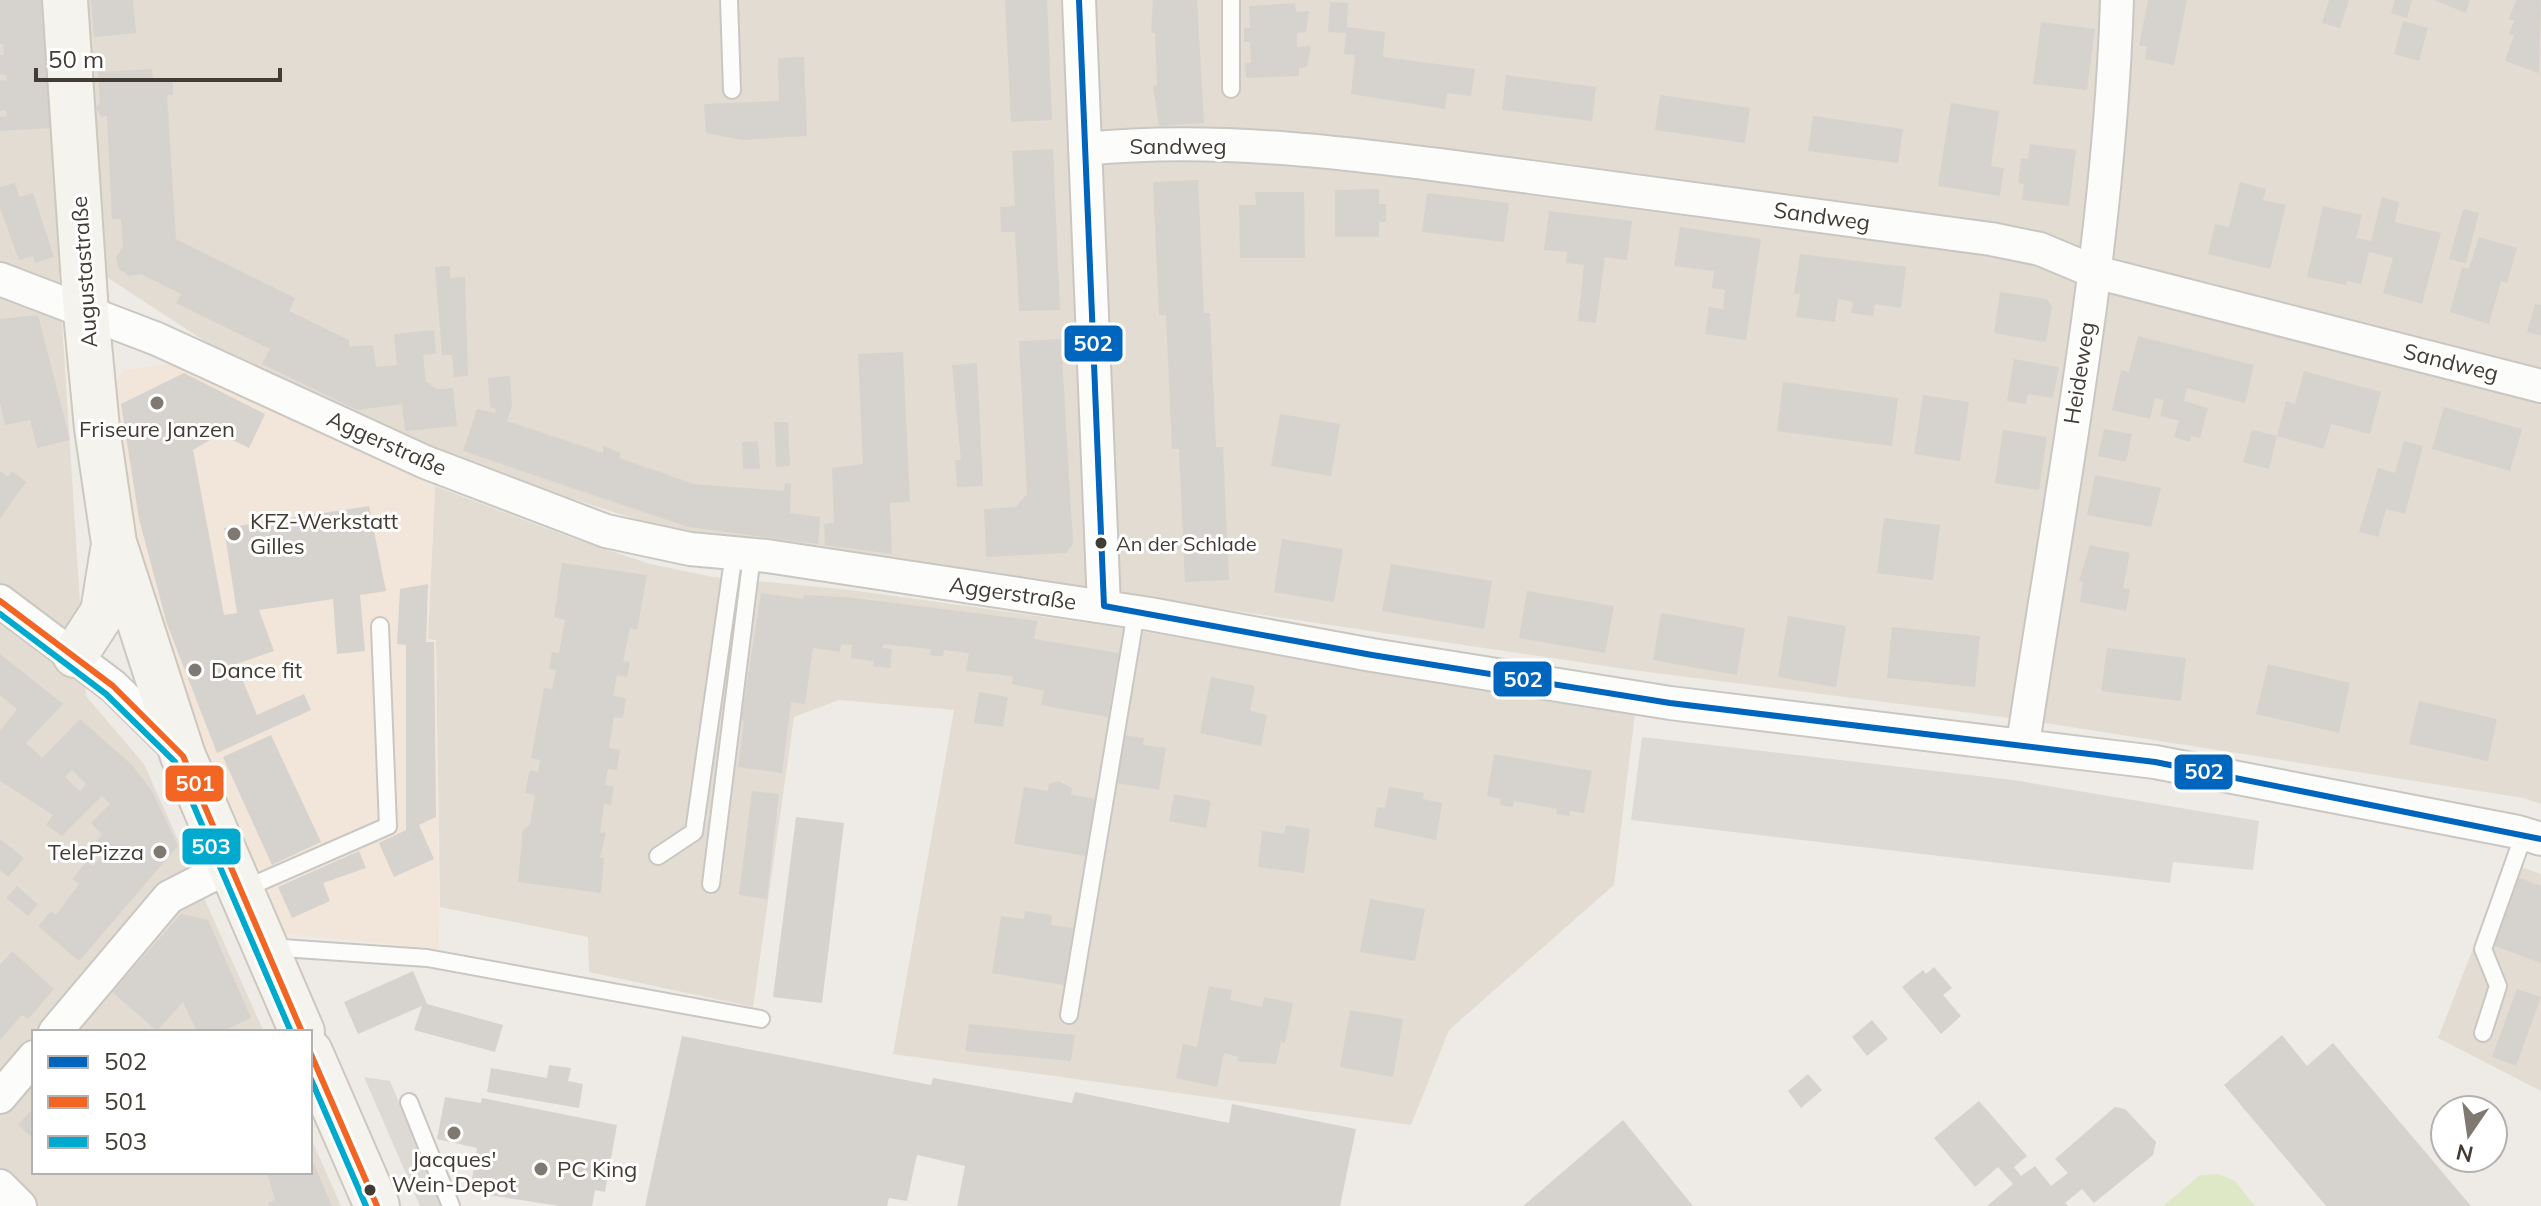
<svg xmlns="http://www.w3.org/2000/svg" width="2541" height="1206" font-family="Mulish,sans-serif">
<style>
.residential{fill:#e2dcd3}
.commercial{fill:#f1e6d9}
.green{fill:#dee8c6}
.parking{fill:#dddad6}
.building{fill:#d6d2cd;fill-rule:evenodd}
.lines{fill:none;stroke-linecap:round;stroke-linejoin:round}
.lane-casing{stroke:#cac7c2;stroke-width:20}
.street-casing{stroke:#cac7c2;stroke-width:36}
.secondary-casing{stroke:#cdc8be;stroke-width:48}
.lane{stroke:#fcfcfb;stroke-width:16}
.street{stroke:#fcfcfb;stroke-width:32}
.secondary{stroke:#f5f3ed;stroke-width:44}
.bus-1-casing{stroke:#fff;stroke-width:12}
.bus-2-casing{stroke:#fff;stroke-width:12}
.bus-3-casing{stroke:#fff;stroke-width:12}
.bus-1{stroke:#0065bd;stroke-width:6}
.bus-2{stroke:#f26522;stroke-width:6}
.bus-3{stroke:#00a9ce;stroke-width:6}
.poi-dot{fill:#7f7972;stroke:#fff;stroke-width:3}
.bus-dot{fill:#433c34;stroke:#fff;stroke-width:3}
.labels{text-anchor:middle;stroke-width:6;stroke-linejoin:round;paint-order:stroke}
.bus-label{font-size:20px;fill:#433c34;stroke:#fff;text-anchor:start}
.street-label{font-size:22px;fill:#433c34;stroke:#fff}
.poi-label{font-size:22px;fill:#433c34;stroke:#fff;text-anchor:start}
.line-badge{stroke:#fff;stroke-width:3}
.badge-label{font-size:22px;text-anchor:middle;font-weight:bold;fill:#fff}
</style>
<rect width="100%" height="100%" fill="#eeebe6"/>
<!-- residential -->
<path class="residential" d="M0,0H50L64,196L59,275L86,696L144,764L264,1032H34V1172H310V1136L341,1206H0Z
M70,0H2541V804L2523,798L2026,720L1632,670L1050,583L678,533L465,464L206,342L102,274Z
M435,486L572,538L650,564L713,577L851,590L1109,626L1635,714L1614,885L1449,1030L1411,1125L893,1054L954,710L839,700L794,717L753,1007L589,972L588,937L440,907L436,641L428,640Z
M2507,862L2541,874V1091L2438,1038Z"/>
<!-- commercial -->
<path class="commercial" d="M177,363L435,486L428,639L436,640L439,949L277,933L156,620L110,408L112,390L124,370Z"/>
<!-- green -->
<path class="green" d="M2218,1174L2235,1181L2255,1206H2163L2200,1175Z"/>
<!-- parking -->
<path class="parking" d="M1642,737L2013,780L2259,821L2253,870L2173,862L2170,883L1631,820Z
M364,1077L390,1081L443,1206H420Z"/>
<!-- building -->
<path class="building" d="M0,0H43L53,128L0,131V117L7,116L6,110L0,111V80L7,81L6,75L0,74V55H4L3,44H0Z
M91,0H133L136,33L94,37Z
M1005,0H1047L1052,120L1011,122Z
M1153,0H1197L1204,123L1159,126L1153,86L1157,85L1155,33H1151Z
M2148,0H2187L2174,65L2145,59L2147,46H2139Z
M2329,0H2349L2340,28L2322,23Z
M2395,0H2412L2407,18L2391,13Z
M2434,0H2470L2466,13Z
M2516,0H2541L2539,73L2505,61L2514,35L2509,34L2514,21L2509,19Z
M1330,2L1348,3L1347,27L1385,32L1383,57L1475,69L1471,96L1447,93L1445,109L1351,94L1355,55L1344,54L1346,33L1328,32Z
M1295,3L1296,12L1309,11L1306,32L1297,33V47L1311,46L1307,67L1299,68V76L1246,78L1245,63H1251L1250,42H1244V28H1250L1249,6Z
M2403,21L2428,28L2419,61L2394,54Z
M2041,22L2095,29L2087,90L2033,84Z
M804,57L807,136L742,140L706,133L704,104L779,101L778,58Z
M152,69L153,81L173,80V95H167L176,239L295,298L289,311L349,340V347L373,345L376,367L397,365L394,334L434,330L436,354L423,355L426,382L437,389L453,388L457,426L405,431L402,404L357,410L262,364L270,349L176,303L181,294L141,274L129,276L119,269L116,257L123,247L121,219H112L107,116L101,117L96,108L100,103L98,72Z
M1506,75L1596,87L1592,121L1502,110Z
M1660,95L1750,108L1745,143L1655,130Z
M1951,103L1999,111L1991,166L2004,168L2000,196L1938,186Z
M1813,116L1903,129L1898,163L1808,151Z
M2030,144L2076,150L2069,206L2022,200L2024,184L2018,183L2021,158L2028,159Z
M1053,149L1060,310L1019,311L1015,232H1001L1000,207L1015,206L1012,151Z
M1198,180L1204,313H1210L1216,447H1223L1229,580L1185,582L1179,449H1172L1166,315H1159L1153,182Z
M2240,182L2266,189L2263,200L2286,205L2270,269L2208,254L2215,224L2229,227Z
M15,183L19,197L33,193L54,257L35,263L33,256L19,260L0,208V187Z
M1379,189V204H1386V222H1379V237H1335V190Z
M1255,192H1304L1305,258H1240L1239,205H1256Z
M1427,193L1509,203L1504,242L1422,232Z
M2382,197L2399,202L2395,222L2441,233L2422,304L2383,293L2393,258L2369,252L2361,284L2347,281L2346,285L2307,277L2323,206L2362,215L2356,238L2371,241Z
M2463,209L2479,213L2466,263L2449,259Z
M1549,211L1632,221L1627,260L1605,257L1596,323L1578,321L1584,265L1566,263L1567,252L1544,250Z
M1680,227L1761,239L1746,340L1705,334L1709,307L1723,309L1725,290L1712,288L1714,271L1674,266Z
M2479,237L2517,248L2507,283L2501,281L2489,324L2450,312L2462,267L2469,269Z
M1800,254L1906,267L1901,308L1875,304L1873,316L1851,313L1853,302L1838,299L1835,322L1796,317L1800,294H1794Z
M450,266V278L465,277L468,376L454,377L452,355H442L435,267Z
M2000,292L2047,299L2052,307L2046,342L1994,333Z
M2535,304L2541,305V336L2527,332Z
M38,315L70,440L37,448L30,420L5,425L0,403V319Z
M2138,336L2254,365L2245,403L2187,388L2184,401L2208,408L2200,438L2191,436L2190,442L2174,437L2179,421L2160,416L2164,400L2155,398L2150,419L2112,410L2121,370L2129,372Z
M1061,339L1073,544L1066,553L986,557L984,509L1016,507L1027,494L1019,341Z
M903,352L910,502L890,503L892,554L825,545L824,524L834,523L832,468L863,464L858,354Z
M2014,359L2059,367L2053,398L2028,394L2026,404L2007,401Z
M977,363L983,486L957,487L955,460H961L952,365Z
M2304,371L2381,392L2370,434L2331,424L2324,449L2277,436L2269,469L2243,462L2252,430L2277,436L2286,401L2295,404Z
M184,373L265,414L249,448L220,434L193,450L224,615L237,613L224,528L369,506L386,591L360,595L365,651L337,654L333,599L259,610L274,651L236,664L257,715L304,694L311,710L217,753L167,624L139,519L121,404Z
M510,376L512,406L507,421L603,453V446L621,453L619,458L694,484L784,491L785,483L791,484L790,513L820,517L818,544L688,527L463,451L477,409L495,413L496,409L490,407L488,378Z
M1783,382L1898,398L1892,446L1777,431Z
M1923,395L1969,402L1960,461L1914,454Z
M2444,407L2522,429L2510,471L2432,449Z
M1280,414L1340,424L1331,476L1271,466Z
M774,422H788L790,466L776,467Z
M2104,429L2132,434L2126,462L2098,456Z
M2003,430L2047,437L2039,490L1995,483Z
M758,441L760,469H743L742,442Z
M2404,441L2423,446L2405,514L2386,509L2378,537L2359,532L2378,468L2395,473Z
M0,471L8,477L12,471L26,482L0,519Z
M2095,475L2161,488L2151,527L2087,515Z
M1884,518L1940,525L1933,580L1877,573Z
M1282,539L1343,549L1334,602L1274,592Z
M2090,545L2130,553L2123,588L2130,589L2126,611L2080,602L2083,582L2079,581Z
M562,563L647,575L637,630L630,628L623,661L630,662L627,677L617,675L613,696L626,698L623,718L614,717L609,748L620,750L617,770L608,769L605,785L614,786L611,805L604,804L600,833L606,832L600,858H604L601,893L518,882L523,830L530,825L535,795L525,793L530,770L538,772L540,760L531,758L544,688L552,689L556,670L549,669L552,652L559,653L565,620L554,617Z
M1391,564L1492,581L1484,629L1382,611Z
M428,584L426,642H434L436,817L419,825L434,859L394,877L379,843L406,830V645L397,644L400,589Z
M1527,591L1614,606L1605,653L1519,638Z
M761,593L803,599L804,595L846,597L1037,621L1034,639L1119,653L1108,717L1041,705L1044,691L1012,684L1013,676L966,671L969,653L944,650L943,656H936L930,655L931,649L883,644L882,648L892,649L890,668L873,666L874,661L851,658L852,645L841,644L840,652L813,648L805,704L791,702L782,773L738,767L744,721L741,720Z
M1661,613L1745,628L1737,675L1653,660Z
M1788,616L1846,626L1836,687L1778,677Z
M1892,627L1980,636L1975,687L1887,678Z
M2107,648L2186,658L2181,701L2101,691Z
M0,654L63,704L26,743L42,758L80,719L132,765L152,791L178,846L79,961L38,926L51,911L56,915L79,884L72,879L87,861L93,866L106,851L95,843L102,835L91,823L110,804L102,796L62,836L46,825L53,815L0,781V731L17,709L0,695ZM72,770L86,784L80,791L65,777Z
M2268,664L2350,683L2339,733L2256,714Z
M1211,677L1255,686L1250,711L1267,715L1261,746L1200,733Z
M979,692L1008,697L1003,727L974,723Z
M2419,701L2497,719L2488,761L2409,744Z
M271,735L321,842L272,865L223,757Z
M1124,735L1144,738L1143,745L1166,748L1159,790L1117,783Z
M1494,754L1592,771L1584,813L1570,811L1569,816L1556,814L1557,809L1514,801L1513,807L1500,805L1501,799L1487,796Z
M1058,781L1072,788L1071,795L1096,799L1086,856L1014,844L1024,787L1048,791L1049,784Z
M1389,787L1424,793L1423,799L1442,803L1436,840L1374,827L1377,807L1385,808Z
M752,791L779,794L767,899L739,895Z
M1174,794L1211,801L1206,828L1169,821Z
M796,817L844,823L822,1003L773,997Z
M1286,825L1310,829L1304,873L1258,867L1262,831L1284,834Z
M0,839L24,858L8,877L0,870Z
M359,851L366,868L323,883L330,901L292,918L278,887Z
M2517,877L2541,886V963L2492,945Z
M17,886L38,904L28,916L6,898Z
M1370,899L1425,909L1415,961L1360,952Z
M1025,911L1052,915L1051,925L1073,928L1064,985L992,973L1001,916L1024,919Z
M181,914L208,920L251,1018L221,1032H197L183,1002L157,1031L112,992Z
M12,951L54,989L28,1019L22,1015L0,1040V965Z
M1934,967L1952,988L1943,995L1961,1016L1941,1034L1902,987L1923,970L1926,974Z
M413,971L427,1004L503,1025L495,1052L414,1030L422,1006L358,1034L344,1002Z
M1209,986L1232,990L1230,1000L1262,1007L1264,997L1293,1003L1285,1043L1281,1042L1276,1064L1237,1061L1238,1057L1224,1053L1217,1087L1176,1078L1183,1044L1197,1047Z
M2517,989L2541,997L2516,1066L2492,1057Z
M1350,1010L1403,1019L1393,1077L1340,1067Z
M1872,1020L1888,1039L1867,1056L1852,1037Z
M969,1024L1075,1035L1071,1061L965,1051Z
M2282,1035L2307,1066L2333,1043L2471,1206H2326L2224,1085Z
M682,1036L931,1085L933,1078L1072,1103L1075,1092L1229,1123L1232,1104L1356,1129L1340,1206H957L965,1166L917,1155L907,1201L889,1198L887,1206H645Z
M549,1065L571,1068L568,1081L583,1084L579,1108L487,1092L491,1068L547,1078Z
M1808,1074L1822,1090L1801,1108L1788,1091Z
M445,1097L481,1103L482,1098L617,1125L605,1192L595,1190L592,1206H559L470,1192L477,1148L437,1139Z
M1979,1101L2027,1156L2014,1167L2021,1176L2035,1166L2051,1186L2068,1173L2055,1159L2115,1107L2125,1109L2156,1142L2153,1155L2094,1203L2082,1189L2065,1203L2068,1206H1987L2013,1184L1998,1167L1975,1187L1934,1138Z
M34,1107V1139L18,1125Z
M1623,1120L1693,1206H1523L1565,1170Z
M310,1155L332,1206H269L268,1203L275,1200L267,1172H310Z"/>
<g class="lines">
<defs>
<path id="lane" d="M729,0L732,90
M1231,89V0
M658,856L694,832L734,553
M711,884L752,555
M244,889L388,826L380,626
M268,947L427,958L761,1019
M1069,1015L1136,612
M2483,1033L2498,986L2483,949L2524,834
M409,1102L451,1206"/>
<path id="street" d="M1079,0L1104,606
M1085,149C1233,134 1384,158 1530,177C1684,198 1838,219 1991,239L2040,249L2095,272L2541,386
M0,279L157,339L425,462L606,531L690,549L767,556L1150,614L1372,655L1670,703L2155,762L2518,832L2541,839
M0,601L113,686L178,750
M2023,744C2060,497 2109,249 2117,0
M55,1032L169,897L228,867
M0,1097L34,1057
M0,1186L20,1206"/>
<path id="secondary" d="M65,0L86,313L97,428L114,543L183,756L302,1032
M75,655L103,612L113,550
M310,1052L377,1206"/>
</defs>
<!-- lane casing -->
<use href="#lane" class="lane-casing"/>
<!-- street casing -->
<use href="#street" class="street-casing"/>
<!-- secondary casing -->
<use href="#secondary" class="secondary-casing"/>
<!-- lane -->
<use href="#lane" class="lane"/>
<!-- street -->
<use href="#street" class="street"/>
<!-- secondary -->
<use href="#secondary" class="secondary"/>
<defs>
<path id="bus-1" d="M1079,0L1104,606L1372,655L1670,703L2155,762L2541,839"/>
<path id="bus-2" d="M0,601L113,686L183,756L302,1032
M310,1052L377,1206"/>
<path id="bus-3" d="M0,614L106,694L175,762L291,1032
M310,1077L366,1206"/>
</defs>
<!-- bus-1 casing -->
<use href="#bus-1" class="bus-1-casing"/>
<!-- bus-2 casing -->
<use href="#bus-2" class="bus-2-casing"/>
<!-- bus-3 casing -->
<use href="#bus-3" class="bus-3-casing"/>
<!-- bus-1 -->
<use href="#bus-1" class="bus-1"/>
<!-- bus-2 -->
<use href="#bus-2" class="bus-2"/>
<!-- bus-3 -->
<use href="#bus-3" class="bus-3"/>
</g>
<!-- markers -->
<g class="poi-dot">
<circle cx="157" cy="403" r="8"/>
<circle cx="234" cy="534" r="8"/>
<circle cx="195" cy="670" r="8"/>
<circle cx="160" cy="852" r="8"/>
<circle cx="454" cy="1133" r="8"/>
<circle cx="541" cy="1169" r="8"/>
</g>
<g class="bus-dot">
<circle cx="1101" cy="543" r="7"/>
<circle cx="370" cy="1190" r="7"/>
</g>
<g class="labels">
<!-- bus labels -->
<g class="bus-label">
<text x="1116" y="551">An der Schlade</text>
</g>
<!-- street labels -->
<g class="street-label">
<text x="1178" y="154">Sandweg</text>
<text transform="translate(1822 216) rotate(8)" y="8">Sandweg</text>
<text transform="translate(84 272) rotate(-94)" y="8">Augustastraße</text>
<text transform="translate(2451 362) rotate(14)" y="8">Sandweg</text>
<text transform="translate(2079 373) rotate(-81)" y="8">Heideweg</text>
<text transform="translate(387 443) rotate(24)" y="8">Aggerstraße</text>
<text transform="translate(1013 593) rotate(8)" y="8">Aggerstraße</text>
</g>
<!-- poi labels -->
<g class="poi-label">
<text x="157" y="437" text-anchor="middle">Friseure Janzen</text>
<text x="250" y="529">KFZ-Werkstatt<tspan x="250" dy="25">Gilles</tspan></text>
<text x="211" y="678">Dance fit</text>
<text x="144" y="860" text-anchor="end">TelePizza</text>
<text x="454" y="1167" text-anchor="middle">Jacques'<tspan x="454" dy="25">Wein-Depot</tspan></text>
<text x="557" y="1177">PC King</text>
</g>
</g>
<g class="line-badge">
<rect x="1063" y="324" width="61" height="39" rx="8" fill="#0065bd"/>
<rect x="1492" y="660" width="61" height="38" rx="8" fill="#0065bd"/>
<rect x="2173" y="753" width="61" height="38" rx="8" fill="#0065bd"/>
<rect x="164" y="764" width="61" height="39" rx="8" fill="#f26522"/>
<rect x="181" y="827" width="61" height="39" rx="8" fill="#00a9ce"/>
</g>
<g class="badge-label">
<text x="1093" y="351">502</text>
<text x="1523" y="687">502</text>
<text x="2204" y="779">502</text>
<text x="195" y="791">501</text>
<text x="211" y="854">503</text>
</g>
<!-- legend -->
<rect x="32" y="1030" width="280" height="144" fill="#ffffff" stroke="#b4b1ae" stroke-width="2"/>
<rect x="48" y="1056" width="40" height="12" fill="#0065bd" stroke="#b4b1ae" stroke-width="2"/>
<text x="104" y="1070" font-size="24" fill="#433c34">502</text>
<rect x="48" y="1096" width="40" height="12" fill="#f26522" stroke="#b4b1ae" stroke-width="2"/>
<text x="104" y="1110" font-size="24" fill="#433c34">501</text>
<rect x="48" y="1136" width="40" height="12" fill="#00a9ce" stroke="#b4b1ae" stroke-width="2"/>
<text x="104" y="1150" font-size="24" fill="#433c34">503</text>
<!-- north arrow -->
<g transform="translate(2469 1134) rotate(193)"><circle r="38" fill="#ffffff" stroke="#b4b1ae" stroke-width="2"/>
<path d="M0-6L14 30L0 20L-14 30Z" fill="#7f7972"/>
<text y="-12" font-size="22" font-weight="bold" text-anchor="middle" fill="#433c34">N</text>
</g>
<!-- scale -->
<path d="M36 68v12h244v-12" fill="none" stroke="#433c34" stroke-width="4"/>
<text x="48" y="68" font-size="24" fill="#433c34" stroke="#ffffff" stroke-width="6" paint-order="stroke">50 m</text>
</svg>
